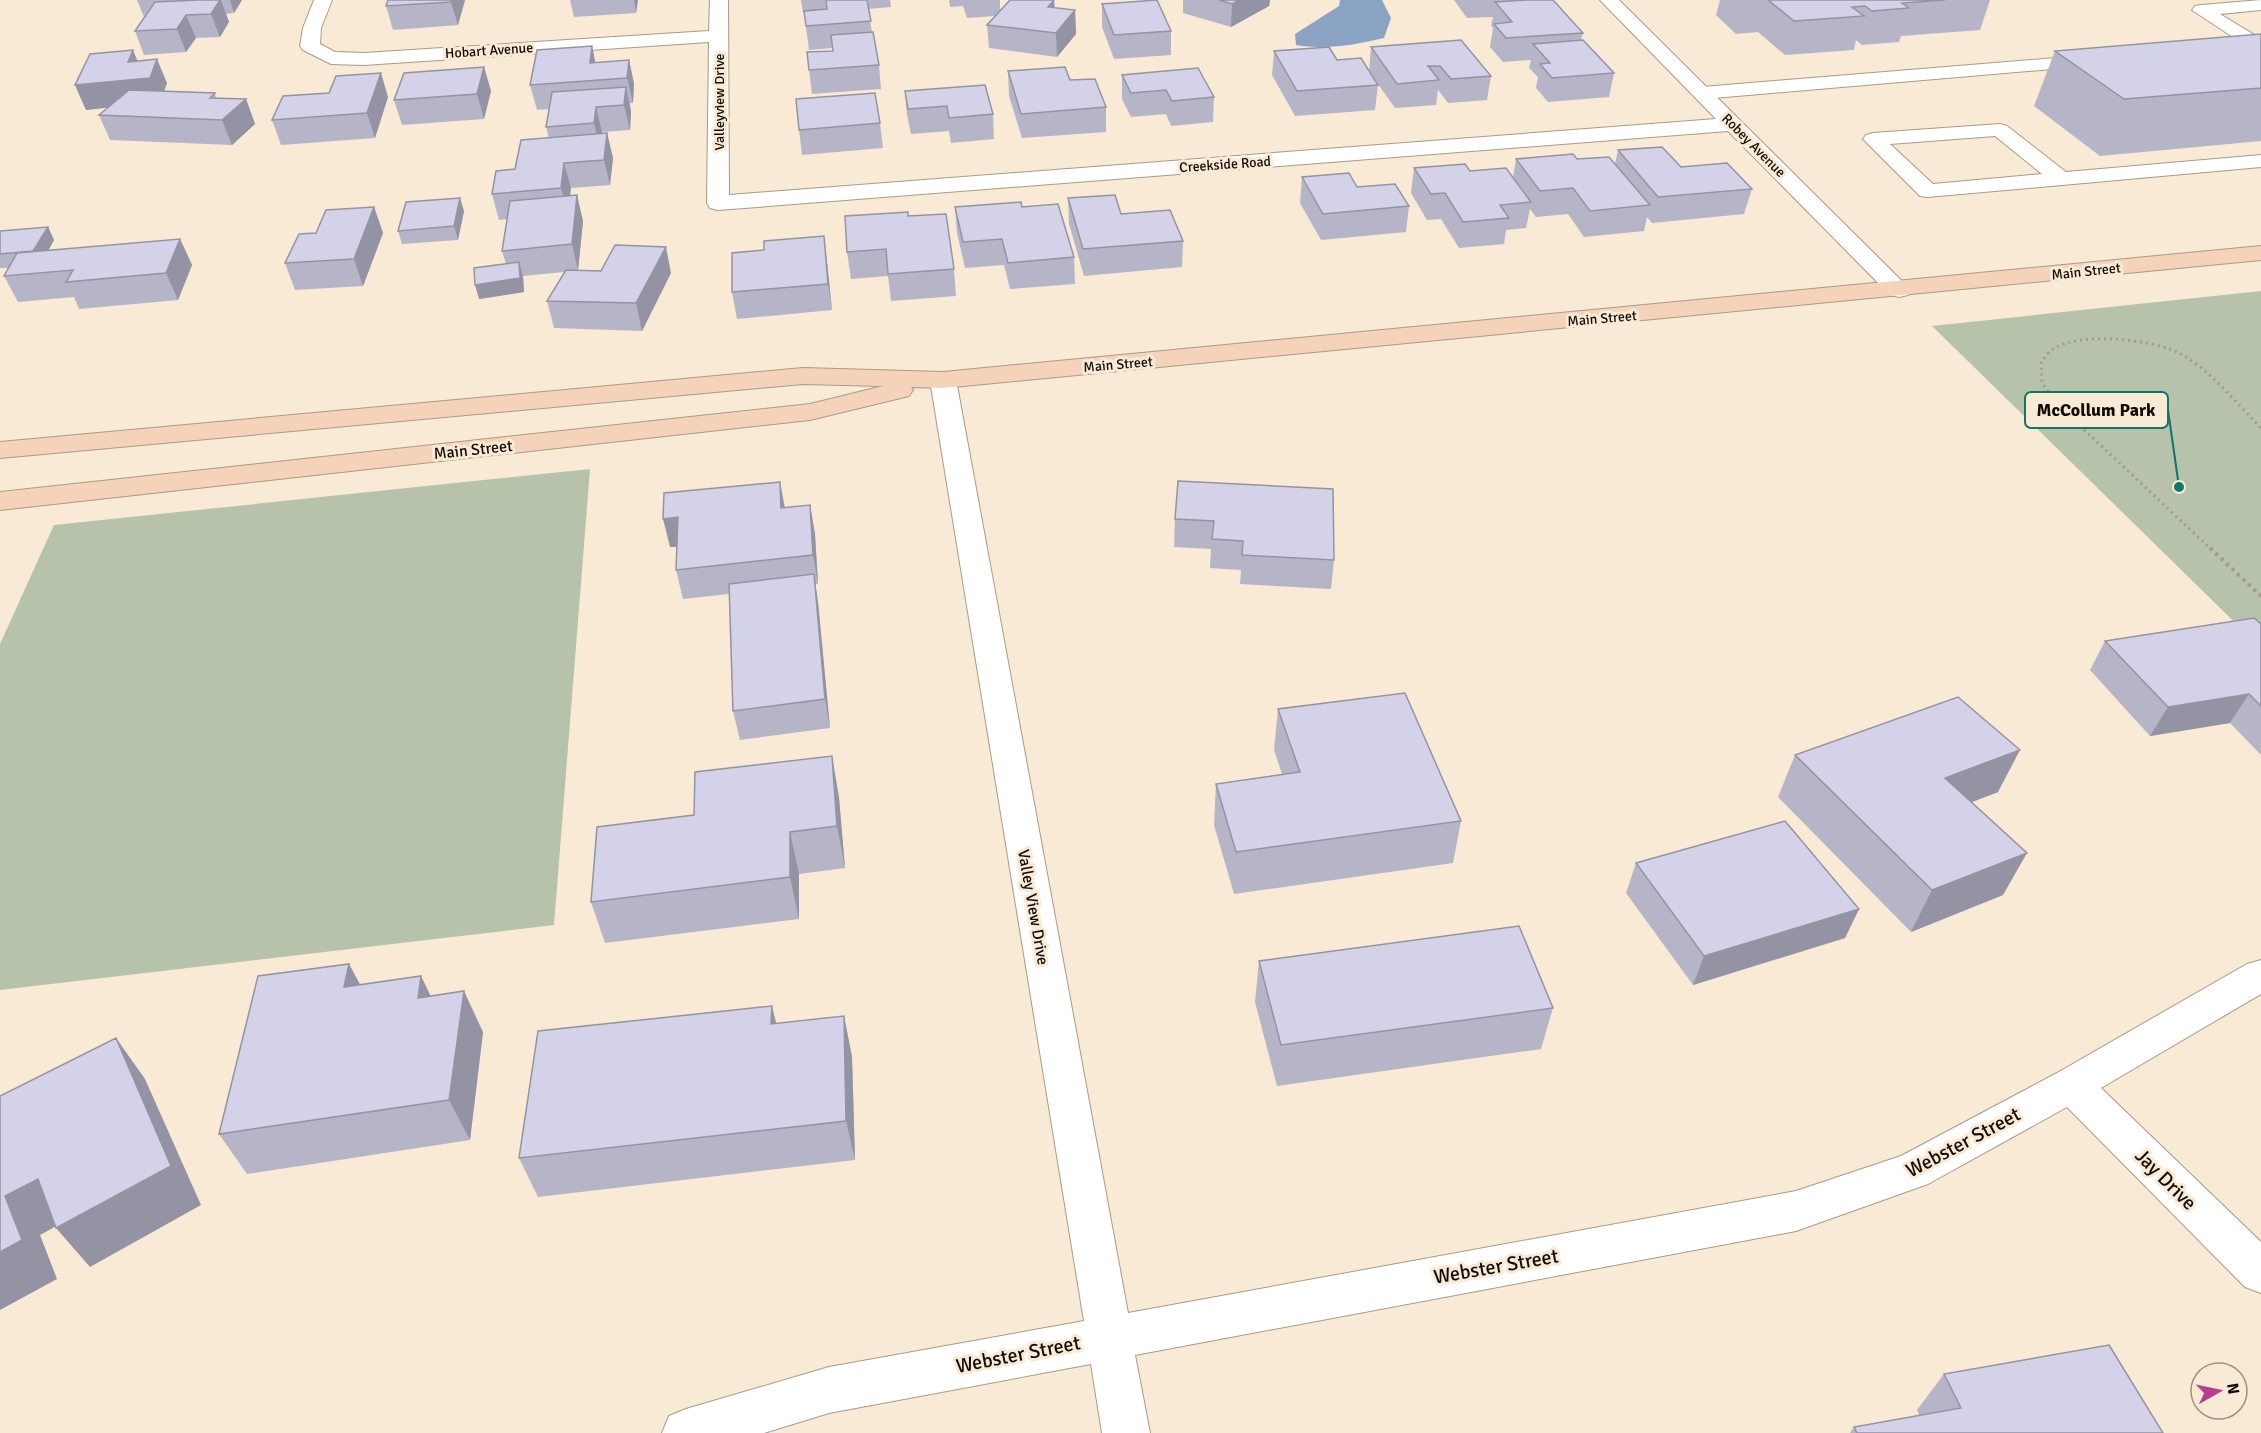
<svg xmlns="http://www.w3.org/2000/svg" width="2261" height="1433" font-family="Signika,sans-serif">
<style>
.green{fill:#b7c2aa}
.water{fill:#8ba3c3}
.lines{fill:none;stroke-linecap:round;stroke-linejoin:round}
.service-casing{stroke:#a89b87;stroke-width:2}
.minor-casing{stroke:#a89b87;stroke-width:2}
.secondary-casing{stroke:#a89b87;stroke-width:2}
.path-far1{stroke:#a4998a;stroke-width:3;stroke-dasharray:2 4;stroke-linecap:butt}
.path{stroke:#a4998a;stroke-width:4;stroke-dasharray:3 4.5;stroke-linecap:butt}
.service{fill:#fff;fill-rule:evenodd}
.minor{fill:#fff;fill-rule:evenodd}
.secondary{fill:#f5d2ba;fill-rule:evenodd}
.wall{fill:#b6b5c8}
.shaded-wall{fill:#9493a3}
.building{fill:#d4d2e9;stroke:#9493a3;stroke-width:1.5}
.labels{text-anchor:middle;stroke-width:6;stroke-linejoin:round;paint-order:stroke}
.far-street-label{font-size:14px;fill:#110c06;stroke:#f8ead5}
.street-label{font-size:16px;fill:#110c06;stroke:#f8ead5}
.near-street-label{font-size:20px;fill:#110c06;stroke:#f8ead5}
.leader{fill:none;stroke:#0f766e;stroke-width:2}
.callout-dot{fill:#0f766e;stroke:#f8ead5;stroke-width:2}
.callout{fill:#f8ead5;stroke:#0f766e;stroke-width:2}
.callout-label{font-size:18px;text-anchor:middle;font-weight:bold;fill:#110c06}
</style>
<rect width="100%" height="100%" fill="#f8ead5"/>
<!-- green -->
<path class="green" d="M2261,291V648L1932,326Z
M590,469L554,925L0,990V644L54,525Z"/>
<!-- water -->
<path class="water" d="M1340,0H1382L1391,18L1384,38C1354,45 1327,50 1296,45L1295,34L1339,6Z"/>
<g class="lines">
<defs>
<path id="service" d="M2261,0V10L2220,14L2261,39V53L2254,51L2192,10L2195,6L2201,5Z
M2092,55L2099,57L2101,61L2099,65L1702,99L1695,97L1692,93L1695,89L1702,87Z
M2000,124L2007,126L2066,172L2261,155V167L1928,197L1920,196L1863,139L1866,135L1873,133ZM1995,136L2042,174L1933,184L1890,144Z"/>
<path id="minor" d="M314,0H332L321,28L320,44L335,52L364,53L709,31L710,0H728L729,195L1716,119L1600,0H1619L1911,290L1908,295L1899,297L1890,295L1728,131L718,210L710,208L707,203L709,42L364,65L331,64L303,50L300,46L303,28Z
M943,372L952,374L956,380L1128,1313L1796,1191L1901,1156L2057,1073L2247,964L2261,960V994L2101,1088L2261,1242V1293L2245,1287L2067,1107L1928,1184L1796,1231L1135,1355L1150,1433H1102L1091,1364L829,1413L764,1433H662L669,1416L686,1409L829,1367L1084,1321L930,380L934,374Z"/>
<path id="secondary" d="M2261,246V260L943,388L911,387L913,390L909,396L810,420L0,510V492L810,404L883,386L803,384L0,458V442L803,368L943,372Z"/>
</defs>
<!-- service casing -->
<use href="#service" class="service-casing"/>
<!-- minor casing -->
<use href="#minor" class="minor-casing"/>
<!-- secondary casing -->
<use href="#secondary" class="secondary-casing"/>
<!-- path-far1 -->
<path class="path-far1" d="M2212,550L2061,408L2042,383L2041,363C2044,359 2048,352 2053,349C2081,331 2155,339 2183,355C2213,373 2237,404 2261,428"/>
<!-- path -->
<path class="path" d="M2210,548L2261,596"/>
<!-- service -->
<use href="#service" class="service"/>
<!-- minor -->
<use href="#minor" class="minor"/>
<!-- secondary -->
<use href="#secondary" class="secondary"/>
</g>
<!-- wall -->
<path class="wall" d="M137,0H242L234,13L226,14L229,22L220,37L196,38L186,52L144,55L135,31L144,17Z
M388,0H465L458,25L393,30L386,6Z
M570,0H638L636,13L574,17Z
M801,0H890L891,7L868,9L872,32L879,65L881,89L812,94L807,52L833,51V48L809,50L804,13H803Z
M949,0H1000V11L1054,0L1055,8L1075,10L1076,34L1057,57L989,48L987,25L995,16L967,18L963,6L950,7Z
M1183,0H1270L1269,6L1231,27L1183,13Z
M1454,0H1553L1583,33L1581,40L1614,73L1609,97L1548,102L1536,88L1538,77L1529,68L1531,60L1503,62L1490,47L1493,28L1491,26L1493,17L1467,18Z
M1720,0H1990L1980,30L1901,36L1899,42L1862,45L1856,40L1854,50L1785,55L1758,32L1736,34L1716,15Z
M1102,4L1171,31V55L1114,59L1102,27Z
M2261,34V141L2100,156L2034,106L2055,51Z
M1371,47L1491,76L1487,100L1448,103L1438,90L1436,105L1395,108L1373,77L1378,85L1375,110L1295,116L1272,75L1274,51L1337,60L1369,71Z
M133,50L137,61L167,83L164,91L215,93L216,98L246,99L255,124L232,145L110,140L99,115L108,107L86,110L75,85Z
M629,60L634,84L633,103H630L631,112L630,130L602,132V134L607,133L613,158L610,185L571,188L570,195L583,221L578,270L671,273L642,331L554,328L547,301L564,272L523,276L524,292L479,299L506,264L502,251L507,219L499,220L492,194L515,169L549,138L546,127L549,109L537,110L530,85L596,63Z
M484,67L491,91L484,119L402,125L394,100Z
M1008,71L1106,107V132L1022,138L1009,96Z
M1122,75L1214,97L1213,122L1171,126L1166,114L1131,117L1122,99Z
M905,91L993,114L994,139L951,143L949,131L911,134L907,115Z
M329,93L388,97L375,138L281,145L272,120Z
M880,123L883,148L802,155L799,130Z
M1618,150L1681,167L1752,189L1744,214L1652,223L1647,217L1644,231L1584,237L1568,214L1536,217L1530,209L1526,228L1506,230L1504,244L1459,248L1441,219L1427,220L1411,193L1414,168L1470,171L1513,177L1516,159H1577L1615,164Z
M1302,177L1357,187L1409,206L1406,232L1321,240L1300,203Z
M1068,198L1121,214L1183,241L1182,267L1084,276L1069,224Z
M374,207L383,233L363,286L295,290L285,263L316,233Z
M955,207H1022L1074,257L1075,284L1010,289L1004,265L965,268L957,233Z
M464,211L458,240L402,244L398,231Z
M908,216L954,269L956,296L891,301L888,276L851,279L847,252Z
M48,227L54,240L48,251L180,239L192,265L178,300L79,309L74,297L18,302L4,276L9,268H0V231Z
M764,250L827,262L832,310L737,319L732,292Z
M1178,481L1334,560L1331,589L1240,584L1241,570L1210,568L1211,549L1174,547L1175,519Z
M780,482L785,508L810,505L815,534L818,584H815L818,602L830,728L740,740L733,711L729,594L683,599L676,570L677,547H670Z
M2261,624V755L2230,723L2150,736L2090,670L2105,641Z
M1278,709L1461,821L1453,863L1234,894L1214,825L1216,784L1282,774L1274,750Z
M1795,755L1998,792L1972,802L2003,895L1911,932L1778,797Z
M832,756L839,798L845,868L799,874V919L605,943L591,902L694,815Z
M1636,863L1859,909L1845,938L1693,985L1626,893Z
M1259,961L1553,1008L1541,1049L1277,1086L1255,1002Z
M349,964L360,985L430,996L483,1032L470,1140L247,1174L219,1134Z
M844,1016L852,1057L855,1160L538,1197L519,1158L776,1024Z
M1944,1374L2163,1433H1850L1854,1427L1919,1415L1917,1410Z"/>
<!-- shaded-wall -->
<path class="shaded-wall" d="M220,0H221L229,22L220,37L211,14Z
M230,0H242L234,13Z
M452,0H465L458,25L451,2Z
M634,0H638L636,13Z
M1054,0L1055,23L1048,7Z
M1239,0H1270L1269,6L1231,27L1232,4Z
M1075,10L1076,34L1057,57L1056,33Z
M186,15L196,38L186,52L177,29Z
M592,46L597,70L590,63Z
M133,50L143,74L157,59L167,83L160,102L86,110L75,85L128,62Z
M629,60L634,84L633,103L627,78Z
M484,67L491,91L484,119L477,94Z
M381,73L388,97L375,138L367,113Z
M626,87L631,112L630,130L624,105Z
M246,99L255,124L232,145L222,120Z
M596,107L602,132L600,148L594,123Z
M607,133L613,158L610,185L604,160Z
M564,163L571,188L568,214L561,188Z
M577,195L583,221L578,271L572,244Z
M460,198L464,211L458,240L454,226Z
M374,207L383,233L363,286L354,259Z
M48,227L54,240L40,265L33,251Z
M824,236L827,262L832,310L828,284Z
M180,239L192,265L178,300L166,273Z
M666,247L671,273L642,331L636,303Z
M519,262L523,276L524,292L479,299L475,285Z
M780,482L785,510L781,508Z
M810,505L815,534L818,584L813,555Z
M678,517L685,546L670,547L663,519Z
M814,574L818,602L830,728L825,699Z
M2249,694L2230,723L2150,736L2168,707Z
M2020,750L1998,792L1925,820L1945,778Z
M832,756L839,798L845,868L837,826Z
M790,832L799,874V919L790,877Z
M2027,853L2003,895L1911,932L1932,890Z
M1859,909L1845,938L1693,985L1704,956Z
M349,964L371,1005L344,987Z
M421,976L441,1017L418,998Z
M464,991L483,1032L470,1140L449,1100Z
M772,1006L782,1047L771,1024Z
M844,1016L852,1057L855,1160L846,1121Z
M116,1038L145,1079L201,1205L90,1267L56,1228Z
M38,1179L71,1218L40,1235L57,1279L0,1310V1252L5,1196Z"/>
<!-- building -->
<path class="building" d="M199,0H220L211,14L186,15L177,29L135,31L155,2Z
M388,0H452L451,2L386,6Z
M826,0H867L871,21L806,26L804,11L827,9Z
M1010,0H1054L1048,7L1075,10L1056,33L987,25Z
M1157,0L1171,31L1114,35L1102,4Z
M1219,0H1239L1232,4Z
M1527,0H1553L1583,33L1506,38L1494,24L1512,22L1495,2Z
M1768,0H1945L1902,3L1909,8L1872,11L1865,6L1852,7L1864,16L1794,21Z
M873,32L879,65L809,70L807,52L833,51L831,35Z
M2261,34V88L2124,99L2055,51Z
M1461,40L1491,76L1451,79L1440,66H1428L1439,80L1397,84L1371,47Z
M1583,40L1614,73L1552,78L1540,64L1550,63L1533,44Z
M592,46L590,63L629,60L627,78L530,85L537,50Z
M1329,47L1337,60L1361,58L1378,85L1297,91L1274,51Z
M133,50L128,62L157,59L150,78L75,85L90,54Z
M484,67L477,94L394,100L404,73Z
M1065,67L1070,80L1095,79L1106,107L1021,114L1008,71Z
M1198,68L1214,97L1172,101L1166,90L1131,93L1122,75Z
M381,73L367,113L272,120L283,96L329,93L336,76Z
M985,85L993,114L949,118L947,106L908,109L905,91Z
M626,87L624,105L596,107L594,123L546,127L552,92Z
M129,90L215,93L210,98L246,99L222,120L99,115Z
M875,93L880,123L799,130L796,99Z
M607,133L604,160L564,163L561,188L492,194L496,171L515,169L521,140Z
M1662,147L1681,167L1727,163L1752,189L1658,197L1618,150Z
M1573,154L1577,159L1609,157L1650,205L1590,211L1573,188L1540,191L1516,159Z
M1465,164L1470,171L1506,168L1531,202L1500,205L1509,218L1463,222L1445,193L1431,194L1414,168Z
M1349,173L1357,187L1395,184L1409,206L1323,214L1302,177Z
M577,195L572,244L502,251L510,201Z
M1115,195L1121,214L1170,210L1183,241L1083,249L1068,198Z
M460,198L454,226L398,231L406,202Z
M1021,202L1022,207L1058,204L1074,257L1008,263L1002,239L963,242L955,207Z
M374,207L354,259L285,263L299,234L316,233L326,210Z
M908,212V216L946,214L954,269L888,274L886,249L847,252L845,216Z
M48,227L33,251L0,254V231Z
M824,236L828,284L732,292V253L764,250V241Z
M180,239L166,273L66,282L73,270L4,276L17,253Z
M615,245L666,247L636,303L547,301L566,270L601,271Z
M519,262L520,278L475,285L474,268Z
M1178,481L1333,489L1334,560L1242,555L1243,541L1212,539L1214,521L1175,519Z
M780,482L781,508L810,505L813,555L676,570L678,517L663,519L664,493Z
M814,574L825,699L733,711L729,584Z
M2254,618L2261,624V706L2249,694L2168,707L2105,641Z
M1405,693L1461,821L1236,852L1216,784L1300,772L1278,709Z
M1958,697L2020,750L1945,778L2027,853L1932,890L1795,755Z
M832,756L837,826L790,832V877L591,902L597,827L694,815L695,772Z
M1785,821L1859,909L1704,956L1636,863Z
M1519,926L1553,1008L1281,1045L1259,961Z
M349,964L344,987L421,976L418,998L464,991L449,1100L219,1134L258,976Z
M772,1006L771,1024L844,1016L846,1121L519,1158L538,1031Z
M116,1038L171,1166L56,1228L38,1179L5,1196L22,1240L0,1252V1096Z
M2109,1345L2163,1433H1857L1854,1427L1961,1408L1944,1374Z"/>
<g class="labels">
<!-- far-street labels -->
<g class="far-street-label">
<text transform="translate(489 50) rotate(-4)" y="5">Hobart Avenue</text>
<text transform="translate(719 102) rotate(-90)" y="5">Valleyview Drive</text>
<text transform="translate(1754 145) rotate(45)" y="5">Robey Avenue</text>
<text transform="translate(1225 164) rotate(-4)" y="5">Creekside Road</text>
<text transform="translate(2086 271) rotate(-6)" y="5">Main Street</text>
<text transform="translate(1602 318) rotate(-5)" y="5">Main Street</text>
<text transform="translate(1118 364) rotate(-5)" y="5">Main Street</text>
</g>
<!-- street labels -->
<g class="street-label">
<text transform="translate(473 449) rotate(-6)" y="6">Main Street</text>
<text transform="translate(1034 907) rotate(80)" y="6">Valley View Drive</text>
</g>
<!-- near-street labels -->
<g class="near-street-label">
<text transform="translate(1963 1142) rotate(-28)" y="7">Webster Street</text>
<text transform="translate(2166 1179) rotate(45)" y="7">Jay Drive</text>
<text transform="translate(1496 1266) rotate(-10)" y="7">Webster Street</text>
<text transform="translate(1018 1354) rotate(-11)" y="7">Webster Street</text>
</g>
</g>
<!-- callouts -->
<path class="leader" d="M2179 487L2168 410"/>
<circle class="callout-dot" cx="2179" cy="487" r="6"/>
<rect class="callout" x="2025" y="392" width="143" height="36" rx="6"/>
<g class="callout-label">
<text x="2096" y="416">McCollum Park</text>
</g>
<!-- north arrow -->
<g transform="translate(2219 1391) rotate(81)"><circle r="28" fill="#f8ead5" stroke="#9c9182" stroke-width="1.5"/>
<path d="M0-4.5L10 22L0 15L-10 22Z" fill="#b63d90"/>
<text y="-9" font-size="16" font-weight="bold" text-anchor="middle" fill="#110c06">N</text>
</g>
</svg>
